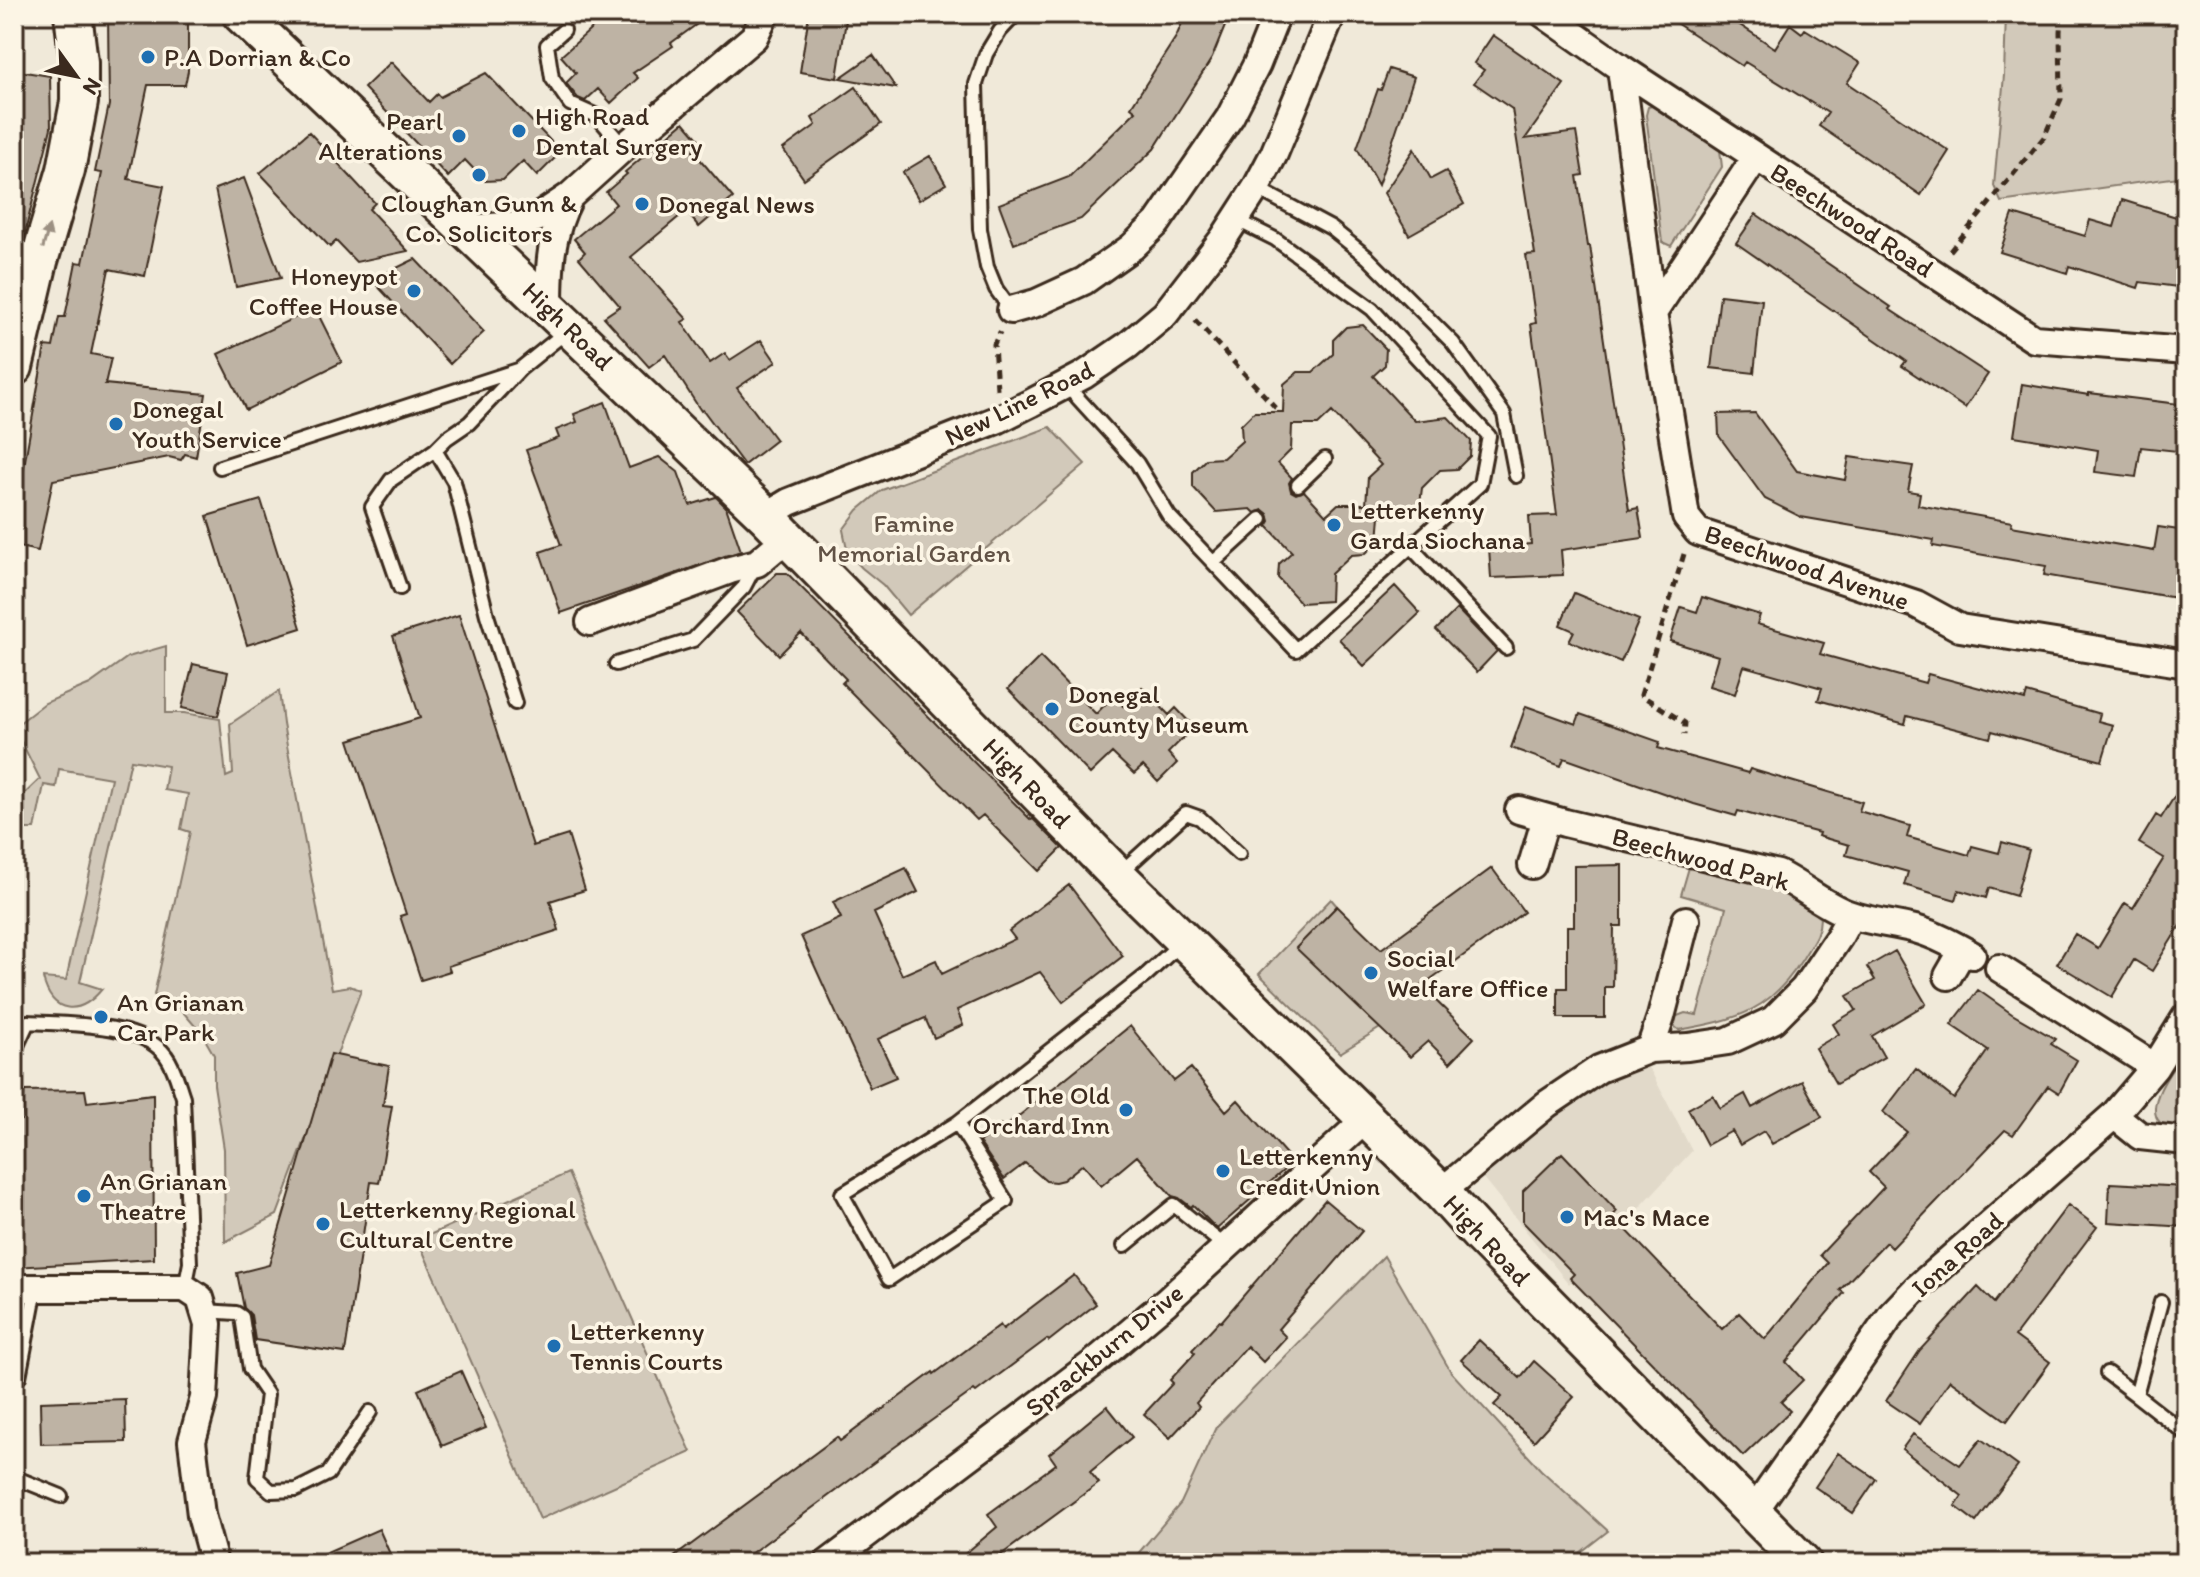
<svg xmlns="http://www.w3.org/2000/svg" width="2200" height="1577" font-family="Itim,sans-serif">
<style>
.built{fill:#e1d9c9}
.green{fill:#d2c9ba;stroke:#867a6c;stroke-width:2}
.building{fill:#beb3a4;stroke:#3b2a1e;stroke-width:2;fill-rule:evenodd}
.lines{fill:none;stroke-linecap:round;stroke-linejoin:round}
.lane-casing{stroke:#3b2a1e;stroke-width:18}
.street-casing{stroke:#3b2a1e;stroke-width:32}
.secondary-casing{stroke:#3b2a1e;stroke-width:42}
.path{stroke:#3b2a1e;stroke-width:5;stroke-dasharray:8 6;stroke-linecap:butt}
.lane{stroke:#fcf5e5;stroke-width:12}
.street{stroke:#fcf5e5;stroke-width:26}
.secondary{stroke:#fcf5e5;stroke-width:36}
.oneway{fill:#9c9082}
.poi-dot{fill:#1f6fb2;stroke:#fcf5e5;stroke-width:3}
.labels{text-anchor:middle;stroke-width:7;stroke-linejoin:round;paint-order:stroke}
.poi-label{font-size:26px;fill:#3b2a1e;stroke:#fcf5e5;text-anchor:start}
.street-label{font-size:26px;fill:#3b2a1e;stroke:#fcf5e5}
.park-label{font-size:26px;fill:#615245;stroke:#fcf5e5}
</style>
<rect width="100%" height="100%" fill="#f0e9d9"/>
<filter id="ink" filterUnits="userSpaceOnUse"><feTurbulence type="fractalNoise" baseFrequency=".0125" numOctaves="2"/><feDisplacementMap in="SourceGraphic" scale="16" xChannelSelector="R" yChannelSelector="G"/><feConvolveMatrix kernelMatrix="1 2 1 2 8 2 1 2 1" color-interpolation-filters="sRGB"/></filter>
<g filter="url(#ink)">
<!-- built -->
<path class="built" d="M1641,1058L1652,1073L1692,1151L1569,1284L1479,1173L1608,1066Z"/>
<!-- green -->
<path class="green" d="M2006,14H2186V176L2001,202L1994,186L2004,75Z
M1656,105L1720,150L1722,167L1671,246L1662,242L1646,115L1648,107Z
M1050,427L1085,464L908,615L883,585L862,568L848,553L843,530L858,510L882,490Z
M166,646V713H184L220,719L226,777L233,774L230,724L279,691L283,724L332,989L350,986L361,990L277,1215L225,1242L224,1149L214,1085V1055L202,1034L183,1012L171,1002L154,995L190,832L181,829L188,794L164,790L168,766L131,760L80,982L102,989C80,1016 52,1015 43,978L66,980L111,778L59,769L56,787L44,785L35,829H24L14,879V815L16,802L40,779L14,727L45,703L90,684L128,657Z
M1690,864C1736,877 1784,885 1820,918C1820,934 1811,944 1803,958C1770,1012 1738,1019 1679,1030L1671,1024L1672,1018L1685,1013L1697,1015L1726,908L1681,895Z
M1331,899L1337,906L1297,948L1380,1028L1340,1053L1259,974Z
M2186,1048V1131C2125,1127 2170,1074 2186,1048Z
M568,1173L691,1452L540,1519L418,1240Z
M1384,1256L1451,1372L1541,1470L1608,1531L1567,1563H1130L1181,1503L1216,1427Z"/>
<!-- building -->
<path class="building" d="M108,14H188V71L185,85H148L128,179L164,186L155,227L145,276L109,269L91,354L111,358L105,384L206,394L196,457L185,454L181,460L169,457L53,480L38,551L14,546V488L20,489L45,346L53,347L59,317H65L76,262L83,263L102,173L95,172L109,105Z
M608,14H711L671,43L673,46L633,73L638,78L611,103L598,89L585,101L578,98L566,83L576,73L561,56Z
M809,14H847L837,78L800,72Z
M1186,14H1230L1212,58L1154,149L1081,219L1014,244L999,204L1069,177L1136,111L1131,107L1176,37Z
M1662,14H1723L1775,48L1790,24L1802,33L1805,29L1860,63L1847,83L1949,151L1921,195L1819,126L1828,113L1745,62L1742,66Z
M1493,35L1564,84L1525,139L1576,132L1583,175L1577,176L1588,246H1590L1629,510L1638,508L1643,538L1561,550L1563,575L1491,578L1489,547L1531,544L1529,516L1557,515L1531,324L1536,323L1526,255L1535,254L1512,109L1474,83L1484,70L1474,63Z
M873,55L896,88L840,78Z
M391,62L429,102L437,94L440,97L486,73L561,152L537,176L523,161L503,180L485,181L465,160L448,177L364,88Z
M1389,69L1414,77L1378,185L1357,148L1378,89L1381,90Z
M19,71L50,76L51,128L23,240L14,239V90H19Z
M856,87L881,124L804,179L783,149L816,125L812,118Z
M684,122L702,143L693,151L733,198L699,227L686,211L631,257L687,319L682,322L710,363L725,353L730,360L761,340L776,362L737,388L776,440L744,465L703,410L701,411L665,355L649,367L604,317L620,306L579,258L585,252L574,239L616,204L606,192L627,174L625,172Z
M309,132L375,203L369,209L408,251L356,262L336,241L330,247L260,173Z
M1414,149L1431,179L1446,171L1464,204L1409,235L1384,193Z
M930,156L946,184L919,200L903,172Z
M244,178L281,278L236,287L215,189Z
M2122,200L2186,220V288L2140,282L2138,288L2069,266L2067,273L2000,252L2013,214L2085,236L2090,220L2114,227Z
M1756,214L1891,307L1889,309L1988,374L1965,408L1902,366L1906,361L1736,243Z
M415,259L484,332L450,364L372,280Z
M1720,295L1762,300L1754,373L1711,368Z
M315,308L342,362L246,410L218,354Z
M1363,325L1386,349L1385,365L1373,376L1415,421L1448,417L1471,441L1470,456L1457,469L1440,470L1422,488L1420,504L1406,516H1380L1378,541L1365,554L1351,555L1331,574L1330,601L1301,603L1278,578L1279,564L1292,552L1267,526L1270,521L1268,514L1263,510L1255,513L1251,509L1216,512L1193,487V472L1206,459L1223,458L1242,441L1241,425L1254,412H1283L1284,384L1298,372H1313L1333,354V340L1346,327ZM1332,412L1381,465L1368,477L1366,504H1338L1326,515L1304,491L1296,494L1291,491L1289,483L1292,478L1278,463L1291,450L1292,425H1318Z
M2022,384L2089,395V393L2186,405V452L2141,447L2136,477L2095,472L2098,450L2014,436Z
M605,402L629,468L659,457L678,472L690,505L716,497L726,507L741,551L561,613L540,552L561,545L526,450L559,438L556,430L577,422L574,414Z
M1755,413L1797,471L1845,480L1849,457L1913,466L1908,491L1920,493L1918,505L2012,522L2011,526L2154,551L2158,527L2186,531V570L2182,599L2044,575L2046,566L1933,546L1934,540L1801,517L1765,499L1719,436L1718,414Z
M261,500L301,628L247,645L207,516Z
M777,573H787L1031,820L1033,819L1062,848L1039,871L983,815L977,820L842,683L846,679L801,633L779,655L737,612Z
M1395,586L1420,613L1364,666L1339,639Z
M1574,593L1639,620L1621,662L1569,641L1574,631L1560,625Z
M1702,597L1760,615L1757,624L1824,643L1820,654L1925,683L1928,674L2025,700L2027,693L2100,714L2098,721L2113,725L2102,761L1992,731L1990,738L1907,716L1905,724L1818,700L1822,688L1744,666L1735,694L1709,686L1718,656L1670,641L1681,607L1697,612Z
M1457,609L1497,651L1477,672L1436,630Z
M459,615L533,846L568,835L585,890L550,901L559,930L448,966L450,971L421,980L400,916L406,914L349,740L420,718L393,636Z
M1040,657L1096,714L1113,696L1123,706L1142,687L1169,715L1176,708L1194,727L1168,753L1177,763L1158,782L1143,766L1134,774L1112,753L1090,774L1008,689Z
M193,664L228,672L218,716L182,708Z
M1526,706L1576,724L1580,714L1660,742L1658,748L1748,773L1750,769L1862,802L1859,811L1910,826L1907,837L1969,855L1972,846L1999,853L2002,842L2029,850L2016,896L1989,888L1986,898L1959,890L1956,900L1904,885L1908,872L1846,855L1849,845L1818,836L1819,833L1738,811L1736,816L1694,804L1564,758L1561,766L1511,748Z
M2186,778V916L2152,971L2134,960L2112,997L2057,964L2075,934L2098,948L2125,903L2133,908L2164,858L2139,843L2156,815L2161,818Z
M1622,865V926H1614L1613,987H1605V1018H1558V988H1567V926H1574V866Z
M906,868L918,892L874,913L902,975L936,960L942,974L1015,939L1009,931L1069,885L1123,956L1063,1002L1040,972L957,1010L963,1025L934,1038L925,1018L878,1039L896,1077L870,1088L801,936L841,918L833,902Z
M1492,868L1524,912L1421,986L1474,1038L1450,1063L1428,1041L1410,1057L1296,948L1337,906L1381,949Z
M1895,951L1926,1004L1872,1036L1884,1057L1836,1084L1815,1048L1839,1034L1833,1024L1856,1010L1847,996L1875,980L1867,967Z
M1978,990L2012,1014L2055,1039L2051,1044L2077,1060L2059,1093L2048,1086L2013,1135L2005,1130L1892,1248L1886,1242L1840,1290L1844,1293L1786,1362L1803,1380L1781,1402L1790,1411L1743,1456L1570,1278L1574,1274L1523,1222V1191L1562,1153L1617,1211L1613,1216L1722,1329L1739,1313L1765,1339L1828,1263L1820,1255L1884,1187L1869,1172L1907,1132L1883,1112L1916,1069L1954,1099L1988,1050L1951,1025Z
M1130,1026L1174,1081L1191,1068L1226,1111L1238,1100L1293,1162L1217,1229L1193,1205L1191,1207L1179,1198L1172,1196L1137,1156L1101,1186L1083,1164L1063,1180L1055,1182L1046,1181L1025,1163L1004,1179L979,1142L1001,1125L1004,1128Z
M331,1054L389,1066L383,1105L392,1106L379,1183L371,1182L345,1353L255,1340L251,1315L244,1308L237,1273L269,1265Z
M1802,1081L1822,1117L1772,1144L1764,1131L1740,1145L1732,1131L1707,1145L1688,1109L1713,1095L1720,1108L1745,1094L1752,1108Z
M85,1090L87,1102L153,1094L154,1259L14,1267V1121L21,1120L24,1091Z
M2110,1183L2186,1187V1227L2108,1222Z
M1325,1200L1362,1231L1278,1329L1286,1337L1263,1362L1247,1346L1196,1403L1199,1407L1170,1438L1144,1414L1173,1383L1170,1380L1195,1353L1192,1350L1219,1321L1221,1322Z
M2068,1205L2097,1227L2015,1336L2050,1362L2007,1421L1950,1380L1920,1424L1886,1401L1920,1350L1978,1287L1994,1303Z
M1074,1275L1096,1304L1049,1341L1047,1339L976,1392L974,1390L892,1449L738,1563H666L837,1437L840,1441L933,1372L934,1374L1000,1325L1003,1329Z
M1479,1340L1520,1378L1534,1361L1574,1397L1534,1441L1494,1405L1502,1397L1461,1360Z
M461,1371L486,1428L442,1446L418,1390Z
M125,1399L126,1442L41,1444L40,1402Z
M1107,1406L1132,1437L1090,1472L1099,1483L990,1563H954L997,1527L988,1514L1056,1464L1049,1454Z
M1913,1434L1960,1465L1981,1439L2018,1466L1976,1522L1955,1506L1962,1496L1902,1449Z
M1838,1453L1876,1479L1853,1513L1815,1487Z
M379,1529L394,1563H302Z"/>
<g class="lines">
<defs>
<path id="lane" d="M564,30L547,45L552,78L570,104L597,116L624,147
M1256,188L1331,228L1367,257L1453,343L1504,414L1516,476
M1011,310L996,289L987,267L980,229L976,84L986,54L1000,31L1016,14
M1066,385L1137,463L1169,516L1296,650L1480,484L1489,436L1372,309L1275,239L1237,220
M435,450L454,482L487,615L515,703
M220,467L518,370
M1298,485L1325,459
M1411,547L1506,648
M1214,562L1261,519
M400,588L372,507L391,480L435,450L447,438L469,423L520,369L567,331
M616,664L693,640L744,587L755,566
M1120,873L1186,813L1200,818L1239,854
M14,1052L28,1022C65,1024 142,1022 166,1056C175,1068 178,1083 183,1097L190,1263L185,1288
M957,1123L1006,1201L889,1279L842,1194L957,1123L1145,976L1181,943
M1124,1246L1174,1205L1226,1247
M2161,1302L2136,1395L2186,1434
M205,1311L236,1313L242,1317L250,1369L267,1394L257,1478L271,1491L296,1490L328,1474L370,1412
M2107,1373L2136,1395
M19,1377L36,1288
M14,1477L61,1496"/>
<path id="street" d="M1544,14L1621,68L2034,339L2186,351
M1621,68L1653,313L1686,517L1698,532L1916,604L1960,628L2186,664
M467,229L516,225L537,218L570,196L624,147L754,37L765,14
M549,308C549,265 550,235 570,196
M1011,310L1036,303L1084,281L1132,247L1157,223L1230,117L1257,64L1277,14
M1653,313L1756,157
M766,516L789,502L999,419L1031,403L1084,375L1128,345L1165,314L1223,239L1256,188L1274,154L1332,14
M590,622L730,570L757,563L788,537
M1519,810L1565,823L1778,874C1802,886 1823,905 1848,914C1870,922 1893,923 1915,929C1936,935 1954,945 1972,955
M1532,865L1546,818
M1999,968L2155,1067
M1948,976L1963,950
M1650,1049L1661,1017L1686,920
M2114,1115L2140,1136L2186,1141
M1441,1192L1547,1104L1599,1069L1650,1049L1688,1047L1728,1041L1773,1020L1804,989L1839,937L1851,915
M14,1288H185L200,1298L208,1324L204,1398L192,1441L201,1515L214,1563
M1752,1514L1892,1314L1916,1289L2114,1115L2155,1067L2186,1017
M828,1563L1095,1362L1166,1302L1366,1119"/>
<path id="secondary" d="M241,14L766,516L1118,876L1441,1192L1479,1234L1803,1563
M14,367L39,261L66,170L79,102V62L73,14"/>
</defs>
<!-- lane casing -->
<use href="#lane" class="lane-casing"/>
<!-- street casing -->
<use href="#street" class="street-casing"/>
<!-- secondary casing -->
<use href="#secondary" class="secondary-casing"/>
<!-- path -->
<path class="path" d="M1950,251L2044,137L2061,99L2060,32L2061,14
M1195,320L1276,408
M997,389L994,344L1000,332
M1684,554L1641,695L1685,723L1684,735"/>
<!-- lane -->
<use href="#lane" class="lane"/>
<!-- street -->
<use href="#street" class="street"/>
<!-- secondary -->
<use href="#secondary" class="secondary"/>
</g>
<!-- one-way arrows -->
<defs><path id="oneway-solid" d="M-6-.8H1V-3.2L6.5 0L1 3.2V.8H-6Z" transform="scale(2)"/></defs>
<use class="oneway" href="#oneway-solid" transform="translate(46 237) rotate(-74)"/>
</g>
<!-- markers -->
<g class="poi-dot">
<circle cx="148" cy="57" r="8"/>
<circle cx="519" cy="131" r="8"/>
<circle cx="459" cy="136" r="8"/>
<circle cx="479" cy="175" r="8"/>
<circle cx="642" cy="204" r="8"/>
<circle cx="414" cy="291" r="8"/>
<circle cx="116" cy="424" r="8"/>
<circle cx="1334" cy="525" r="8"/>
<circle cx="1052" cy="709" r="8"/>
<circle cx="1371" cy="973" r="8"/>
<circle cx="101" cy="1017" r="8"/>
<circle cx="1126" cy="1110" r="8"/>
<circle cx="1223" cy="1171" r="8"/>
<circle cx="84" cy="1196" r="8"/>
<circle cx="1567" cy="1217" r="8"/>
<circle cx="323" cy="1224" r="8"/>
<circle cx="554" cy="1346" r="8"/>
</g>
<g class="labels">
<!-- poi labels -->
<g class="poi-label">
<text x="164" y="66">P.A Dorrian &amp; Co</text>
<text x="535" y="125">High Road<tspan x="535" dy="30">Dental Surgery</tspan></text>
<text x="443" y="130" text-anchor="end">Pearl<tspan x="443" dy="30">Alterations</tspan></text>
<text x="479" y="212" text-anchor="middle">Cloughan Gunn &amp;<tspan x="479" dy="30">Co. Solicitors</tspan></text>
<text x="658" y="213">Donegal News</text>
<text x="398" y="285" text-anchor="end">Honeypot<tspan x="398" dy="30">Coffee House</tspan></text>
<text x="132" y="418">Donegal<tspan x="132" dy="30">Youth Service</tspan></text>
<text x="1350" y="519">Letterkenny<tspan x="1350" dy="30">Garda Siochana</tspan></text>
<text x="1068" y="703">Donegal<tspan x="1068" dy="30">County Museum</tspan></text>
<text x="1387" y="967">Social<tspan x="1387" dy="30">Welfare Office</tspan></text>
<text x="117" y="1011">An Grianan<tspan x="117" dy="30">Car Park</tspan></text>
<text x="1110" y="1104" text-anchor="end">The Old<tspan x="1110" dy="30">Orchard Inn</tspan></text>
<text x="1239" y="1165">Letterkenny<tspan x="1239" dy="30">Credit Union</tspan></text>
<text x="100" y="1190">An Grianan<tspan x="100" dy="30">Theatre</tspan></text>
<text x="339" y="1218">Letterkenny Regional<tspan x="339" dy="30">Cultural Centre</tspan></text>
<text x="1583" y="1226">Mac's Mace</text>
<text x="570" y="1340">Letterkenny<tspan x="570" dy="30">Tennis Courts</tspan></text>
</g>
<!-- street labels -->
<g class="street-label">
<text transform="translate(1852 220) rotate(33)" y="9">Beechwood Road</text>
<text transform="translate(568 326) rotate(44)" y="9">High Road</text>
<text transform="translate(1019 403) rotate(-26)" y="9">New Line Road</text>
<text transform="translate(1807 567) rotate(19)" y="9">Beechwood Avenue</text>
<text transform="translate(1027 783) rotate(46)" y="9">High Road</text>
<text transform="translate(1701 859) rotate(15)" y="9">Beechwood Park</text>
<text transform="translate(1487 1240) rotate(47)" y="9">High Road</text>
<text transform="translate(1957 1254) rotate(-42)" y="9">Iona Road</text>
<text transform="translate(1104 1350) rotate(-39)" y="9">Sprackburn Drive</text>
</g>
<!-- park labels -->
<g class="park-label">
<text x="914" y="532">Famine<tspan x="914" dy="30">Memorial Garden</tspan></text>
</g>
</g>
<!-- margin -->
<rect width="2200" height="1577" fill="none" stroke="#fcf5e5" stroke-width="48"/>
<rect x="24" y="24" width="2152" height="1529" fill="none" stroke="#3b2a1e" stroke-width="3" filter="url(#ink)"/>
<!-- north arrow -->
<g transform="translate(76 76) rotate(123)" stroke="#fcf5e5" stroke-width="6" paint-order="stroke">
<path d="M0-6L14 30L0 20L-14 30Z" fill="#3b2a1e"/>
<text y="-12" font-size="22" font-weight="bold" text-anchor="middle" fill="#3b2a1e">N</text>
</g>
</svg>
